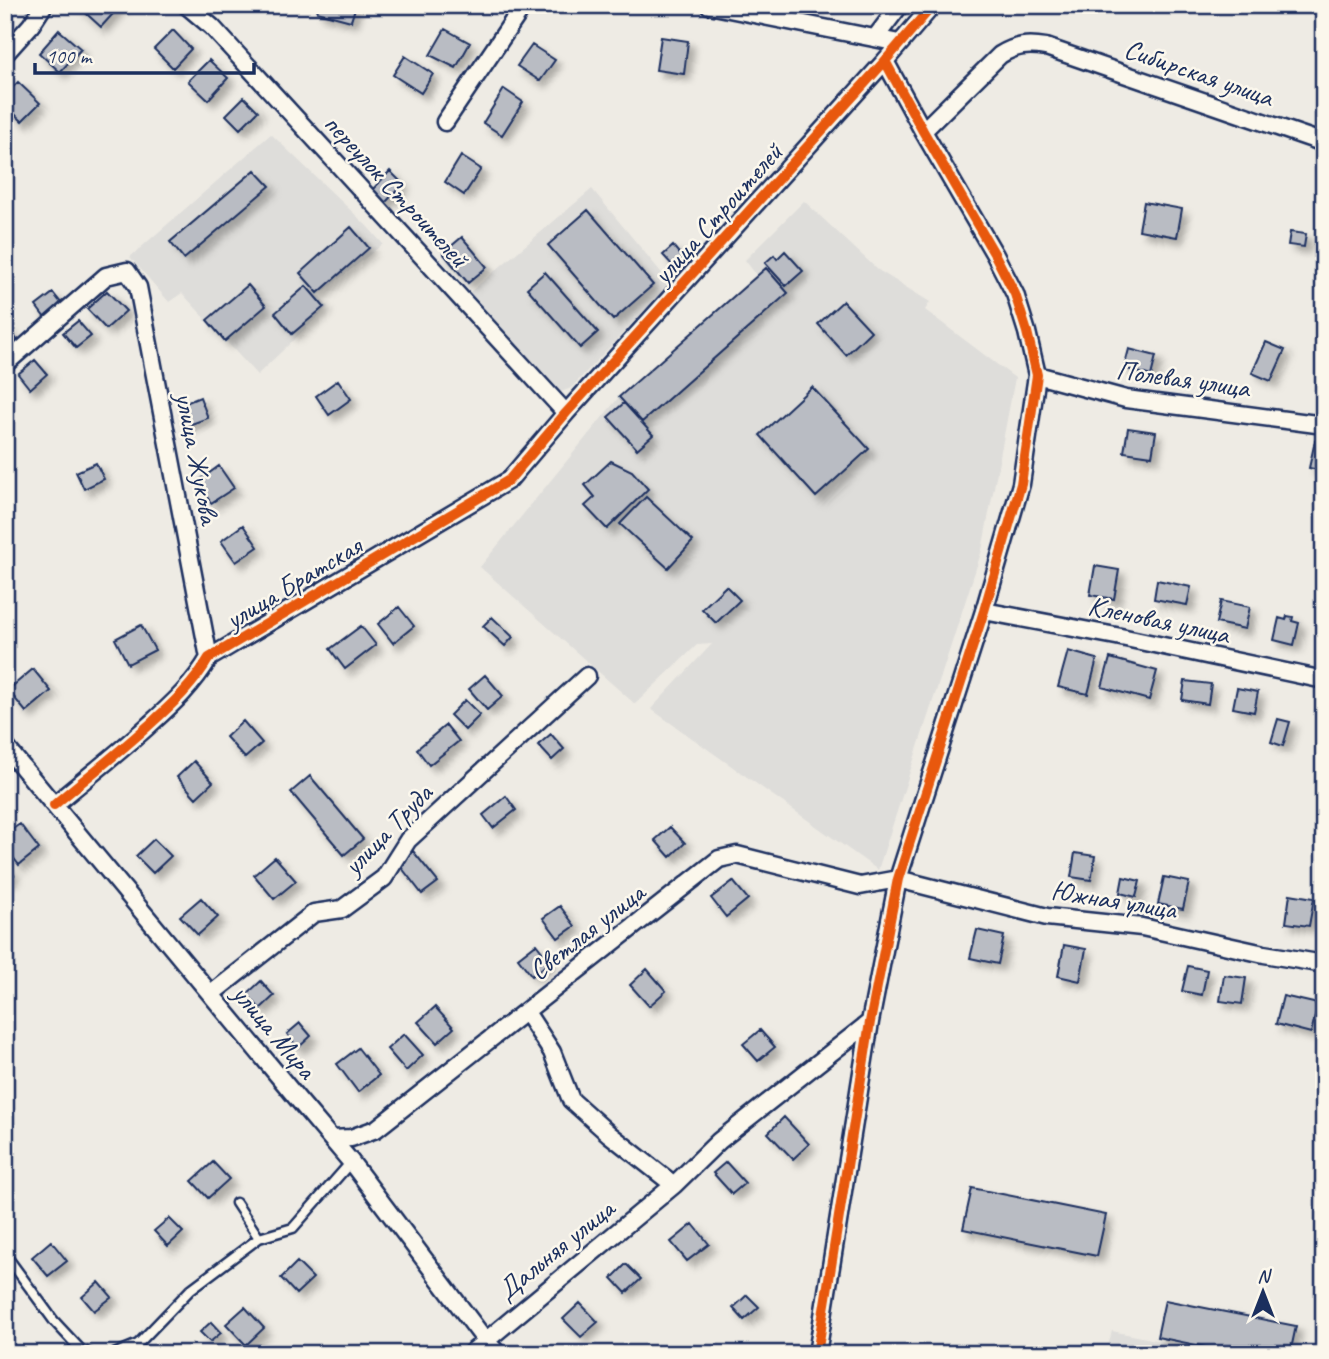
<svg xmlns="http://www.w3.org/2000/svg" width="1329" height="1359" font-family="Caveat,sans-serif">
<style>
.built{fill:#deddda}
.building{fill:#b9bcc3;stroke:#1b2f5e;stroke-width:2;filter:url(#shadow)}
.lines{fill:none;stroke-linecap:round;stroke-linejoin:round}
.lane-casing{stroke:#1b2f5e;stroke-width:13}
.street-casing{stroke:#1b2f5e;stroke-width:21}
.lane{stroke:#fbf7ec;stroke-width:8}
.street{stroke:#fbf7ec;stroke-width:16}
.cycleway-casing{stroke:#fbf7ec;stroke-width:15}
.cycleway{stroke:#e8590c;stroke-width:10}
.labels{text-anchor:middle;stroke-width:5;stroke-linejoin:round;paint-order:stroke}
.street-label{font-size:28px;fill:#1b2f5e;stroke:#fbf7ec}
</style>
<defs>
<filter id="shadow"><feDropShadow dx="6" dy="6" stdDeviation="3.5" flood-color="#0004"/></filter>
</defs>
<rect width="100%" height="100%" fill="#eeebe4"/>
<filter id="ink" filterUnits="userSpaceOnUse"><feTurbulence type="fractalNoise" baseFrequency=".0143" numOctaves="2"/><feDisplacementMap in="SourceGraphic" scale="14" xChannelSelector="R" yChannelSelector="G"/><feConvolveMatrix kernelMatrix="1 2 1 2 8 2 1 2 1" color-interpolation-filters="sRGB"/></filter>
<g filter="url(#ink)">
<!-- built -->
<path class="built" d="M271,134L366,225L383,244L319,295L328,307L257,375L182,293L169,302L130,257Z
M592,189L670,283L571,388L561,392L551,389L469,293Z
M804,201L878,270L930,302L925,310L1015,378L982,550L878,870L651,709L712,644L697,645L635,704L480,567L619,397L757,276L745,260Z
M1112,1331L1225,1354H1106Z"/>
<!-- building -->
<path class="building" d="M79,5H121L101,27L78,6Z
M319,5H356L351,21L317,12Z
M445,29L470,43L456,68L430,55Z
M59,30L81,49L60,72L39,53Z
M173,30L191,49L173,68L154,49Z
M661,37L688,41L684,74L656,70Z
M532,45L555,60L540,81L517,66Z
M405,56L433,74L421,93L393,75Z
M209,60L228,78L208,100L188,81Z
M18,82L40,103L22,121L5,105V95Z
M504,89L523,102L502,135L483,123Z
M244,97L258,111L240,129L226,115Z
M461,156L481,169L464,195L445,182Z
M255,170L270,186L184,259L170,242Z
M390,171L403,184L384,204L371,191Z
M1144,202L1182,209L1177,237L1139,230Z
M588,210L653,285L613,320L548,245Z
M351,227L369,248L318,293L300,273Z
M1290,232L1306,234L1304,247L1288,245Z
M462,237L487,267L468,283L443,253Z
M673,246L683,258L673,266L663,255Z
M785,251L803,271L786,286L765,263L774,255L777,259Z
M766,268L788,293L642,422L619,397Z
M545,272L598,332L580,348L527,288Z
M248,285L266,306L225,341L207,320Z
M306,286L324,307L292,334L275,313Z
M107,291L126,311L106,329L87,309Z
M53,293L62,304L45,318L36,306Z
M843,301L871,331L846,355L818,324Z
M78,321L91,336L76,348L63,333Z
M5,325L19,342L5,353Z
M1266,342L1285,350L1271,381L1252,373Z
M1129,349L1156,356L1151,376L1124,368Z
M35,360L47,374L30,389L18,374Z
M338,380L351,399L329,415L316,396Z
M812,387L869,449L816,497L760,435Z
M200,397L208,418L186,426L178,406Z
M624,403L653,435L637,449L608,417Z
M1128,428L1156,432L1152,456L1124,452Z
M1315,441L1324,443V471L1309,468Z
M611,461L632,471L648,489L607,529L585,506L595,497L585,485Z
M96,463L104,479L84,489L76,472Z
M219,466L234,488L211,503L197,482Z
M646,497L693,541L668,568L620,524Z
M243,525L258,547L236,562L221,541Z
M1095,566L1119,570L1114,599L1090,595Z
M1157,580L1191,587L1187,605L1154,599Z
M726,586L740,600L716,623L702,609Z
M1221,601L1250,607L1245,629L1216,623Z
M399,607L414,626L393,643L378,624Z
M1287,616L1293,617L1292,621L1299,623L1294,645L1274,640L1279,618L1286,620Z
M492,617L513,637L505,646L483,626Z
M141,625L155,650L128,664L115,639Z
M361,626L376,645L345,669L330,649Z
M1068,651L1097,659L1088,694L1058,687Z
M1110,658L1157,671L1149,700L1102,687Z
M33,669L51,691L26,712L8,690Z
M485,675L503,696L487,710L469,689Z
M1185,681L1211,684L1208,704L1182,700Z
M1237,688L1258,692L1254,712L1233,708Z
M465,700L480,715L465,730L450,715Z
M1278,719L1290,722L1283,746L1271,742Z
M243,721L262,743L245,758L226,737Z
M446,725L459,741L429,765L417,749Z
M551,734L564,749L552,760L538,745Z
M194,761L213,782L196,798L177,777Z
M310,776L363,839L344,855L291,792Z
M506,796L516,810L493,828L483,815Z
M20,824L39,849L19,865L5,847V834Z
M670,827L685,843L670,857L655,840Z
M154,839L171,856L153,873L136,856Z
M413,851L438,882L422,894L398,863Z
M1075,853L1095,856L1091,880L1071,877Z
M275,857L296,881L274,899L254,875Z
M5,863L14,875L5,881Z
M1123,877L1140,881L1136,897L1120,893Z
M1164,877L1189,882L1183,909L1158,904Z
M733,881L748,899L726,917L711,898Z
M1290,894L1314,898L1309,926L1286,923Z
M201,898L218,917L198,935L180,916Z
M560,906L575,926L558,938L543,918Z
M977,930L1004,936L998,964L970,958Z
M536,944L550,962L532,976L518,958Z
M1064,945L1086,949L1080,981L1058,976Z
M1188,966L1207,970L1202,995L1182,991Z
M647,969L666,991L649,1006L630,985Z
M1224,975L1246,978L1242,1004L1220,1001Z
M261,981L274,996L260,1009L247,994Z
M1283,996L1318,1004L1311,1033L1276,1024Z
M435,1007L454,1028L437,1043L418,1022Z
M300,1023L311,1036L298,1048L287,1034Z
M760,1030L775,1047L758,1061L743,1044Z
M404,1034L423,1055L406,1071L387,1049Z
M358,1048L379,1075L358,1092L337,1064Z
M784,1117L809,1144L793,1159L768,1133Z
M213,1162L229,1179L208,1198L192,1181Z
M726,1162L745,1183L732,1194L713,1173Z
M972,1188L1106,1215L1097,1256L963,1229Z
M169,1218L183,1232L168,1246L154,1231Z
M693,1224L709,1244L687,1261L671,1242Z
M51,1241L67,1261L48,1276L32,1257Z
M297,1262L313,1278L296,1294L281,1278Z
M626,1264L641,1279L626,1293L612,1278Z
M99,1282L112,1297L94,1311L82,1297Z
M747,1295L759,1307L744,1320L733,1308Z
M1165,1300L1296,1326L1290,1354H1240L1157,1337Z
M580,1303L598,1322L581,1337L563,1319Z
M245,1307L264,1328L246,1345L226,1324Z
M211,1322L221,1333L210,1342L200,1332Z"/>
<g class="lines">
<defs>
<path id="lane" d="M236,1203L259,1238L293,1228L351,1162
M5,1254L54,1321L81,1350L91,1354
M114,1354L138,1344L191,1289L259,1238"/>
<path id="street" d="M186,5L212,27L566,413
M709,5L899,43
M875,38L900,5
M5,54L31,25L44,5
M445,122L524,5
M923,131L1000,55C1016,45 1028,44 1046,47L1324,143
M5,364L106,276L127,271L138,287L209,658
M1037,375L1126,399L1324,425
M984,611L1116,636L1324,680
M5,746L296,1097L351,1162L485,1340L498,1354
M54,805C85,779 117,754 147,727C171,705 192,687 209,658L509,480L566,413L885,61L933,5
M211,994L314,913L342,909L384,878L408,840L587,676
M526,1012L552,1052L571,1100L609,1134L674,1185L719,1141L870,1022
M333,1139L351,1138L376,1129L719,859L737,855L860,886L898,879L1047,917L1142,927L1264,954L1324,964
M470,1354L674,1185
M817,1354L870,1022L898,879L984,611L1021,484L1037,375L1027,332L1015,294L995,255L923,131L885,61"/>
</defs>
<!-- lane casing -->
<use href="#lane" class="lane-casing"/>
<!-- street casing -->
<use href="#street" class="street-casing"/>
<!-- lane -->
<use href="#lane" class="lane"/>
<!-- street -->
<use href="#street" class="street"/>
<defs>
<path id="cycleway" d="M54,805C85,779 117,754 147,727C171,705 192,687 209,658L509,480L566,413L885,61L933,5
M817,1354L870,1022L898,879L984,611L1021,484L1037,375L1027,332L1015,294L995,255L923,131L885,61"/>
</defs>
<!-- cycleway casing -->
<use href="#cycleway" class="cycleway-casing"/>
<!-- cycleway -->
<use href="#cycleway" class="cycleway"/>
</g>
</g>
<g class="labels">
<!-- street labels -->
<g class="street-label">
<text transform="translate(1199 72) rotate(19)" y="10">Сибирская улица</text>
<text transform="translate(397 190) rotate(47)" y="10">переулок Строителей</text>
<text transform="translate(717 213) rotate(-48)" y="10">улица Строителей</text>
<text transform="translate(1183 378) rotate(8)" y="10">Полевая улица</text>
<text transform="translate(198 458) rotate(79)" y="10">улица Жукова</text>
<text transform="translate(293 582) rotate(-31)" y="10">улица Братская</text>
<text transform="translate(1159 619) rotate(12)" y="10">Кленовая улица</text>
<text transform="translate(387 829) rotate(-46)" y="10">улица Труда</text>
<text transform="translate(1114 899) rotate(9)" y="10">Южная улица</text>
<text transform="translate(586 931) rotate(-38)" y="10">Светлая улица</text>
<text transform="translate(275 1031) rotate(50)" y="10">улица Мира</text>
<text transform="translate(555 1249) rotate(-39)" y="10">Дальняя улица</text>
</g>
</g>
<!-- margin -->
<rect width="1329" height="1359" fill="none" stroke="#fbf7ec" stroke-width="28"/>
<rect x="14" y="14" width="1301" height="1331" fill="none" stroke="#1b2f5e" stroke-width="2.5" filter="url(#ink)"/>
<!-- north arrow -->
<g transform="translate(1263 1292)" stroke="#fbf7ec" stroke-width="5" paint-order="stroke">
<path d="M0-5L12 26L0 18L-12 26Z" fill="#1b2f5e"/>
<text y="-10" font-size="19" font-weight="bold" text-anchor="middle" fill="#1b2f5e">N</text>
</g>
<!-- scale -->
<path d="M35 63v10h219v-10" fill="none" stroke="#1b2f5e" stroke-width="3.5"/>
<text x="46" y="63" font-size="21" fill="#1b2f5e" stroke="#fbf7ec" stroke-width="5" paint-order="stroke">100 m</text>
</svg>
